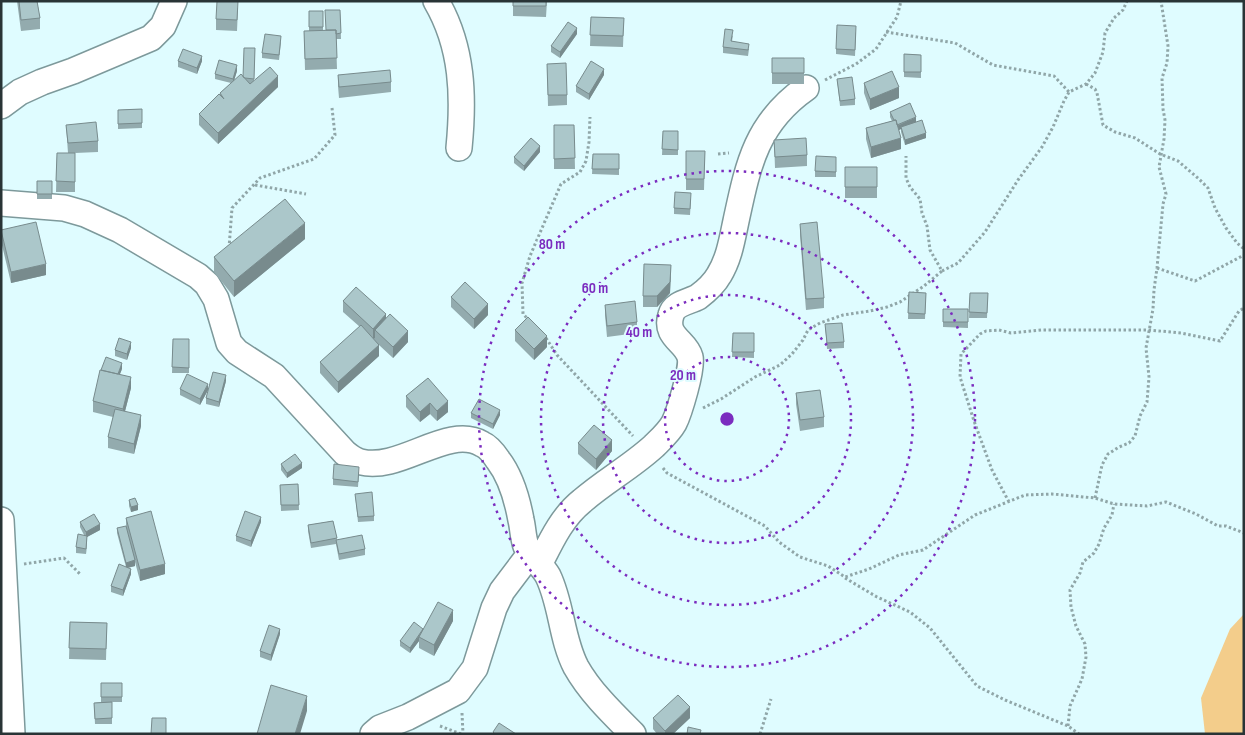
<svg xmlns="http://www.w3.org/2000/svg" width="1245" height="735" font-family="'Sofia Sans Condensed',sans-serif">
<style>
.green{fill:#f3cd8b}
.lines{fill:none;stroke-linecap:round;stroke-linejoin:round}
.minor-casing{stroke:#7d999b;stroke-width:28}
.path{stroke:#90a6a8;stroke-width:3;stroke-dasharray:2.5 2.5;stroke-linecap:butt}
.minor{stroke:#fff;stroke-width:25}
.wall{fill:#93abae}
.shaded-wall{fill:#788b8d}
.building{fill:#abc7ca;stroke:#788b8d}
.ring{fill:none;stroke:#7b2cbf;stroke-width:2.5;stroke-dasharray:2.5 5}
.centre{fill:#7b2cbf;stroke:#dffcff;stroke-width:2.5}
.ring-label{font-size:15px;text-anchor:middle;font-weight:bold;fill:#7b2cbf;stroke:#dffcff;stroke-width:4;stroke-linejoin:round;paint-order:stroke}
</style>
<rect width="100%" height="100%" fill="#dffcff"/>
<!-- green -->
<path class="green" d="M1244,614V734H1205L1201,698L1230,629Z"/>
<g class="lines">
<defs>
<path id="minor" d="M436,1C463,47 464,97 459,148
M1,106L20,92L42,82L73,71L151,38L163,26L174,1
M1,203L64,208L85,214L120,230L198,276L207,284L216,299L229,343L237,352L274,376L345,453C350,457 355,461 361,462C400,472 448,424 482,444C489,447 494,454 498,460C511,477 517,498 521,520C523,528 523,538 526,546C531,558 542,565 548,576C562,605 561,638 576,667C590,692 613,714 633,734
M1,520L12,734
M540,563C551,541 562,517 582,501C605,481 631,467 654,446C661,439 669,432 674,423C679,413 693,368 690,357C686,341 664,337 671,315C674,303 689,302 698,297C706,291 714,284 719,275C729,259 732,240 736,221C748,165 756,123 806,88
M373,734L380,728L408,717L458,691L475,668L494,608L502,591L530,554"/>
</defs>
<!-- minor casing -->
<use href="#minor" class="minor-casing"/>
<!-- path -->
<path class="path" d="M886,32L955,43L993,65L1054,76L1069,92
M825,80L856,64L876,49L897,17L901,1
M1086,84L1095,89L1097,93L1103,125L1115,132L1135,138L1160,154L1178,161L1199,179L1208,188L1215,208L1226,228L1237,243L1244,249
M718,154L729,153
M255,185L306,194
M229,248L232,208L260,178L314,159L335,135L332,108
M1157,268L1195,281L1244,255
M942,271L958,263L985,232L1018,180L1042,147L1053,127L1064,101L1069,92L1086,84L1095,73L1103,52L1105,33L1114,18L1123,10L1127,1
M530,321L523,314L522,283L530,256L561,184L580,172L586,161L589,142L590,117
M546,338L557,355L633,436
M703,408L721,399L755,377L780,365L792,354L803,340L808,330L820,323L843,315L870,311L887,307L900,302L924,286L942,271L930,250L927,226L922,213L920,199L910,187L906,178V156
M663,468L667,473L765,526L779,542L800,557L828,566L845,577L869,569L899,555L923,550L975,515L1025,495L1052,494L1095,498L1114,504L1147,506L1166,502L1196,514L1218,526H1226L1244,533
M1095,498L1102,465L1108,454L1119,447L1129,443L1135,436L1140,416L1147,402L1149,377L1146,348L1153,309L1154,290L1157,268L1163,204L1166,194L1159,167L1164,139L1165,120L1163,109L1162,78L1167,63L1168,46L1161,1
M1009,502L992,470L974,421L960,377L961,354L980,334L986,331L999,330L1011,333L1042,330H1149L1181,333L1220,341L1239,311L1244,308
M24,564L64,558L81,575
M845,578L877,597L910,612L930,628L977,686L1005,700L1068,726L1079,734
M462,713L463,734
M440,726L461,734
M1068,726L1070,706L1082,679L1086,657L1085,644L1076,626L1071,607L1070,590L1080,573L1083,562L1094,553L1099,544L1104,528L1112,515L1114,504
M760,734L771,699"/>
<!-- minor -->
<use href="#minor" class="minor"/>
</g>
<!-- wall -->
<path class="wall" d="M17,1H37L40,18V29L21,31Z
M513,1H547L546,17L513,16Z
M238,8L237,31L216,30V19Z
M340,10L341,39H336L337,69L305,70L304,31H309V11H323V30H326Z
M591,17L624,18L623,47L590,46Z
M856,32L855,56L836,54V49Z
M577,34L560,58L551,52V46Z
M733,35L732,41L749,49L748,56L723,53V47Z
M281,42L279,60L262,58V53Z
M255,48L254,81L278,87L218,144L199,125V114L220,95V93L231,83L215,79V74L237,71L234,80L243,77Z
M904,54L921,55V78L904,77Z
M772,58H804V84H772Z
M178,61H202L197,74L178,67Z
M547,64L567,95V105L548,106Z
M338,75L391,82V92L339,98L338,86Z
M604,75L589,100L576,92V86Z
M837,79L855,99V105L840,106Z
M864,83L899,98L870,110L864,93Z
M142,109V128L118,129V110Z
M890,112L916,122L926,138L905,145L901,132V129L899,130L901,149L871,158L866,139V128L892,121L890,117Z
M66,125L98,141V152L75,153V192H56L57,153H68Z
M554,125H574L575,169H554Z
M663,131H678V155H662Z
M774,140L807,155V166L775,168Z
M705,151L704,190H686V179Z
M540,152L524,171L514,163V157Z
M593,154H619V175L592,174Z
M836,157V177H815V171Z
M845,167H877V198H845Z
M37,181H52V199H37Z
M691,199L690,215L674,214V208Z
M800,224L824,298V308L806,310L800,235Z
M1,230L46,275L11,283L1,241Z
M305,239L234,297L214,272V257Z
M671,276L670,293L657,307H643V296Z
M909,292L926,293L925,319H908Z
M970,293H988L987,318H969Z
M451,297L488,315L474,329L451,307Z
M343,301L386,318L408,342L393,358L379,345V356L338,393L320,373V362L360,327L343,312Z
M605,305L637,322V333L607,337L605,315Z
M943,309H968V328L943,327Z
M825,324L844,342V348L827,349Z
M515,330L547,347L534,360L515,341Z
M733,333H754V358L732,357Z
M173,339H189V373H172Z
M131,348L127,360L115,356V350Z
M122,369L119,375L131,388L125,411L141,426L134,454L108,448V437L113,417L93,412V401Z
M428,378L448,412L437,421L430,414L420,422L406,407V396Z
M226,381L219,407L206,404V398Z
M180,389L208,390L200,405L180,395Z
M796,393L824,417V427L800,431L796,404Z
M471,413L500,415L493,429L471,418Z
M578,443L612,451L596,470L578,454Z
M281,464L302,468L287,478L281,470Z
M359,472L358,487L333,485V479Z
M298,484L299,510L281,511L280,485Z
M355,494L374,516V521L358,522Z
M129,500L138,510L131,512L129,506Z
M126,518L165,574L140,581L135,562V566L128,568L131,574L123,596L111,592V586L126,567L117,533V528L126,527Z
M333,521L337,540L365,549V555L339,560L336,544L311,548L308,531V525Z
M80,522L100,530L87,537L86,554L76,553V547L84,535L80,527Z
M261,522L251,547L236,541V536Z
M453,621L434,656L419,648V641L410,653L400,646V641L423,629Z
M70,622L107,623L106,660L69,659Z
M280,634L271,661L260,657V651Z
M101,683H122V702H112V724H95L94,703L101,702Z
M653,718H690L673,734H657L653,729Z"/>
<!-- shaded-wall -->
<path class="shaded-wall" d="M577,28V34L560,58V52Z
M202,56V61L197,74V68Z
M237,65V71L233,84V79Z
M604,69V75L589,100V94Z
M278,76V87L218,144V133Z
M899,87V98L870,110V99Z
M916,117V123L901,127V129L897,131V126Z
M926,133V138L905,145V140Z
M901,138V149L871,158V147Z
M540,146V152L524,171V166Z
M305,223V239L234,297V281Z
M46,264V275L11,283V272Z
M671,265L670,293L657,307V296Z
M488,304V315L474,329V319Z
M386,314V325L375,330V338L373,339V329Z
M408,331V342L393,358V347Z
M547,336V347L534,360V349Z
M131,342V348L127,360V354Z
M379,345V356L338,393V382Z
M122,363V369L117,382V376Z
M226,375V381L219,407V402Z
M131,377V388L123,419V409Z
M208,384V390L200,405V399Z
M448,401V412L437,421V411Z
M430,403V414L420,422V412Z
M500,410V415L493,429V424Z
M141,415V426L134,454V444Z
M612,440V451L596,470V459Z
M302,463V468L287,478V473Z
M138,505V510L131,512V507Z
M261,517V522L251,547V541Z
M100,524V530L87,537L86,554V532Z
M135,560V566L126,568V563Z
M165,564V574L140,581V570Z
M131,569V574L123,596V590Z
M453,610V621L434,656V645Z
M280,629V634L271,661V655Z
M424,629L419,637V641L410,653V648Z
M307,696V711L300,734H295Z
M690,707V718L673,734H665V731Z"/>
<!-- building -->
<path class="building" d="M19,1H37L40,18L21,20Z
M217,1H238L237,20L216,19Z
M513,1H546V6H513Z
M325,10H340L341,33L336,34V30H326Z
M309,11H323V27H309Z
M591,17L624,18L623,36L590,35Z
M568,22L577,28L560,52L551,46Z
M837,25L856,26L855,50L836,49Z
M725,29L733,30L731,41L749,44L748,50L723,47Z
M336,30L337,58L305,59L304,31Z
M265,34L281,36L279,55L262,53Z
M244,48H255L254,79L245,78L243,77Z
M183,49L202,56L197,68L178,61Z
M904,54L921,55V72H904Z
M772,58H804V73H772Z
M219,60L237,65L233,79L215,74Z
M591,61L604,69L589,94L576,86Z
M566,63L567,95H548L547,64Z
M270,67L278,76L218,133L199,114L219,94L224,99L220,93L241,74L250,84Z
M390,70L391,82L339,87L338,75Z
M892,71L899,87L870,99L864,83Z
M852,77L855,99L840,101L837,79Z
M910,103L916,117L897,125L896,120H894L890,112Z
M142,109V123L118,124V110Z
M896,120L901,138L871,147L866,128Z
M922,120L926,133L905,140L901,127Z
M96,122L98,141L68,143L66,125Z
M554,125H574L575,158L554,159Z
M663,131H678V150L662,149Z
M531,138L540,146L524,166L514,157Z
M806,138L807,155L775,157L774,140Z
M686,151H705L704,179H686Z
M57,153H75V182L56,181Z
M593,154H619V169H592Z
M816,156L836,157V172L815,171Z
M845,167H877V187H845Z
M37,181H52V194H37Z
M675,192L691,193L690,209L674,208Z
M285,199L305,223L234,281L214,257Z
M36,222L46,264L11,272L1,230Z
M817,222L824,298L806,299L800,224Z
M644,264L671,265L670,282L657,296H643Z
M465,282L488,304L474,319L451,297Z
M356,287L386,314L373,329L343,301Z
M909,292L926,293L925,314L908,313Z
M970,293H988L987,313L969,312Z
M635,301L637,322L607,326L605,305Z
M943,309H968V322H943Z
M390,314L408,331L393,347L375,330Z
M528,317L547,336L534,349L515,330Z
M842,323L844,342L827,343L825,324Z
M361,325L379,345L338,382L320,362Z
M733,333H754V352H732Z
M119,338L131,342L127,354L115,350Z
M173,339H189V368L172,367Z
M106,357L122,363L118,374L101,370Z
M100,370L131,377L123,409L93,401Z
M213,372L226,375L219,402L206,398Z
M187,374L208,384L200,399L180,389Z
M428,378L448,401L437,411L430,403L420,412L406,396Z
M820,390L824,417L800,420L796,393Z
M479,399L500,410L493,424L471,413Z
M115,409L141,415L134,444L108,437Z
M594,425L612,440L596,459L578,443Z
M295,454L302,463L287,473L281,464Z
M334,464L359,467L358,482L333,479Z
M298,484L299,505H281L280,485Z
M372,492L374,516L358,517L355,494Z
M135,498L138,505L131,507L129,500Z
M151,511L165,564L140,570L126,518Z
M245,511L261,517L251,541L236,536Z
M94,514L100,524L86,532L80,522Z
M333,521L337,538L311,543L308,525Z
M126,526L135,560L126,563L117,528Z
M78,534L87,536L86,549L76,547Z
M362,535L365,549L339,554L336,540Z
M119,564L131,569L123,590L111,586Z
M438,602L453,610L434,645L419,637Z
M70,622L107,623L106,649L69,648Z
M414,622L423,629L410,648L400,641Z
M269,625L280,629L271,655L260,651Z
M101,683H122V697H101Z
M271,685L307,696L295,734H257Z
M678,695L690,707L665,731L653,718Z
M112,702V718L95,719L94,703Z
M152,718H166V734H151Z
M499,723L516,734H495L493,732Z
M688,727L701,730L700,734H687Z"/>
<!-- distance rings -->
<g class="ring">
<circle cx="727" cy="419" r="62"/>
<circle cx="727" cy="419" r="124"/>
<circle cx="727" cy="419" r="186"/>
<circle cx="727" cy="419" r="248"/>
</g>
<circle cx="727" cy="419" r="8" class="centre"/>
<g class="ring-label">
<text x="552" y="249">80 m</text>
<text x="595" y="293">60 m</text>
<text x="639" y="337">40 m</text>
<text x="683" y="380">20 m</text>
</g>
<!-- border -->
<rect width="1245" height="735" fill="none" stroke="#293436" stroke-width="5"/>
</svg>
